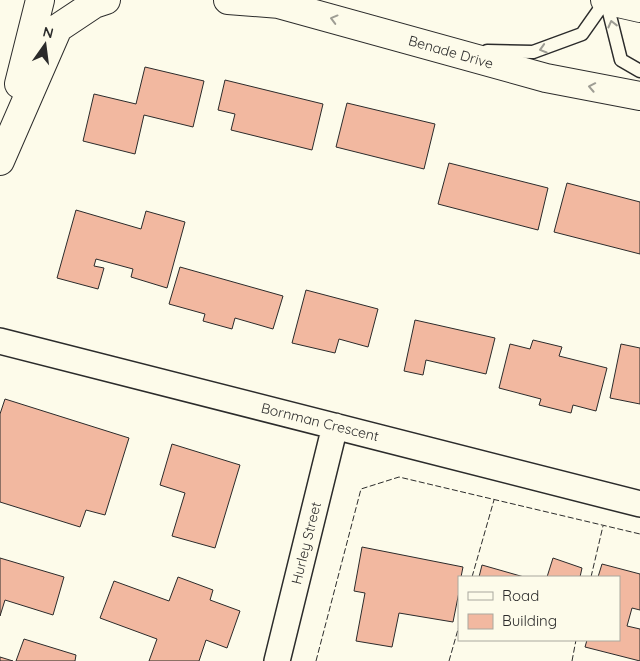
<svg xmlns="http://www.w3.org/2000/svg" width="640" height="661" font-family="Quicksand,sans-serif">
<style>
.building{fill:#f2b8a0;stroke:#2b2b2b}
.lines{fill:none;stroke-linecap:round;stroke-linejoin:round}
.lane-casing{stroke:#2b2b2b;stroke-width:15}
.street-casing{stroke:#2b2b2b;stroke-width:28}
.secondary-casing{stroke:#2b2b2b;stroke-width:30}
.lane{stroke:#fdfbea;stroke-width:12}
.street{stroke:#fdfbea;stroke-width:25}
.secondary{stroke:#fdfbea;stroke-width:28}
.fence{stroke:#2b2b2b;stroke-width:1;stroke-dasharray:6 2.5;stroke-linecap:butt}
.oneway{stroke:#9e9d94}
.labels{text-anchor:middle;stroke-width:4;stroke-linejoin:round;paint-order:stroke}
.street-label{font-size:14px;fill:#2b2b2b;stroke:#fdfbea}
</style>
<rect width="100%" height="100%" fill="#fdfbea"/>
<!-- building -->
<path class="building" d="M145,67L204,81L193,127L144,115L135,154L83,141L94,94L136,104Z
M225,80L323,104L312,150L231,130L235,114L218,110Z
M347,103L435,124L424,169L336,147Z
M449,163L548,188L538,230L438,204Z
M567,183L640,202V254L554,232Z
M76,210L141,229L146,211L185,222L167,288L131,277L133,269L96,259L94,266L104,268L98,289L57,278Z
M180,267L283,296L273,329L235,318L232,329L203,321L205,314L169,304Z
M306,290L378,309L368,347L339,339L335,353L292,343Z
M415,320L495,338L486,374L426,360L423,375L404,371Z
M533,340L562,347L559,356L607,368L596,411L573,405L571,413L539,405L541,399L499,388L510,344L530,349Z
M621,344L640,348V404L610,398Z
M5,399L129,438L105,515L86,510L80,527L0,502V414Z
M172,444L240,465L215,548L172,536L185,493L160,485Z
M362,547L463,567L461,577H459V592L453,622L399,613L392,647L356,641L365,593L354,591Z
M0,558L64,577L53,615L5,600L0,616Z
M553,558L582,568L580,577H547Z
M602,564L640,574V610L632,608L627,626L640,629V661L585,647L587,640H619V577H598Z
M482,565L524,577H479Z
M178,577L213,590L210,600L240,611L227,648L206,640L199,661H149L157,639L100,618L114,581L169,601Z
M24,639L76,655L75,661H16Z
M0,657L13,661H0Z"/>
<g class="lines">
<defs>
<path id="lane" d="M606,0L621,60L640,71
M487,51L533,52L582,34L606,0"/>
<path id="street" d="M0,341L640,504
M277,661L335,426"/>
<path id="secondary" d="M228,0L280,4
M264,0L546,78L640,96
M605,0L640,8
M19,84L40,0
M0,161L58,28L94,4L106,0"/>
</defs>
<!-- lane casing -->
<use href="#lane" class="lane-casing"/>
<!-- street casing -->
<use href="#street" class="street-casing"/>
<!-- secondary casing -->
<use href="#secondary" class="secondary-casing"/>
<!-- lane -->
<use href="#lane" class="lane"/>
<!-- street -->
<use href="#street" class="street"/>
<!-- secondary -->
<use href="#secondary" class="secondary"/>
<!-- fence -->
<path class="fence" d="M472,577L494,500
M591,577L603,526
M316,661L361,489L399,477L640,534
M449,661L459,626
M572,661L576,640"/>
</g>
<!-- one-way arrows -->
<defs><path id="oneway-chevron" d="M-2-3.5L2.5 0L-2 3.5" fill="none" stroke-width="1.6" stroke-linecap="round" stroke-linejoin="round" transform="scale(1.25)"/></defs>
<g class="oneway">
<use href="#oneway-chevron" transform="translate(334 19) rotate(-165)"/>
<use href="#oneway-chevron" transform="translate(612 24) rotate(-104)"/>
<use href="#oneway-chevron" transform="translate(543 49) rotate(163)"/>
<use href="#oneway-chevron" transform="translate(592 87) rotate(-169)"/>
</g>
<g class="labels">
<!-- street labels -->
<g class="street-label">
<text transform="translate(451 52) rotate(16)" y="5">Benade Drive</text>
<text transform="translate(320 422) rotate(14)" y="5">Bornman Crescent</text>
<text transform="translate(306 543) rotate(-76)" y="5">Hurley Street</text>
</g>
</g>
<!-- legend -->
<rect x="458" y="576" width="162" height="65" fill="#fdfbea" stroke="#a9a89e"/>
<rect x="468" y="592" width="25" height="8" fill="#fdfbea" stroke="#a9a89e"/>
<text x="502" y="601" font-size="15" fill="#2b2b2b">Road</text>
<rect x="468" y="614" width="25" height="15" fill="#f2b8a0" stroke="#a9a89e"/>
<text x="502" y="626" font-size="15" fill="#2b2b2b">Building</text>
<!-- north arrow -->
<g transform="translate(45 45) rotate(14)" stroke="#fdfbea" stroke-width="4" paint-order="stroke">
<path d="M0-4L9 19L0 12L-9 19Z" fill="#2b2b2b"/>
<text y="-8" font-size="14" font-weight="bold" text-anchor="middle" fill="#2b2b2b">N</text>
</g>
</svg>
